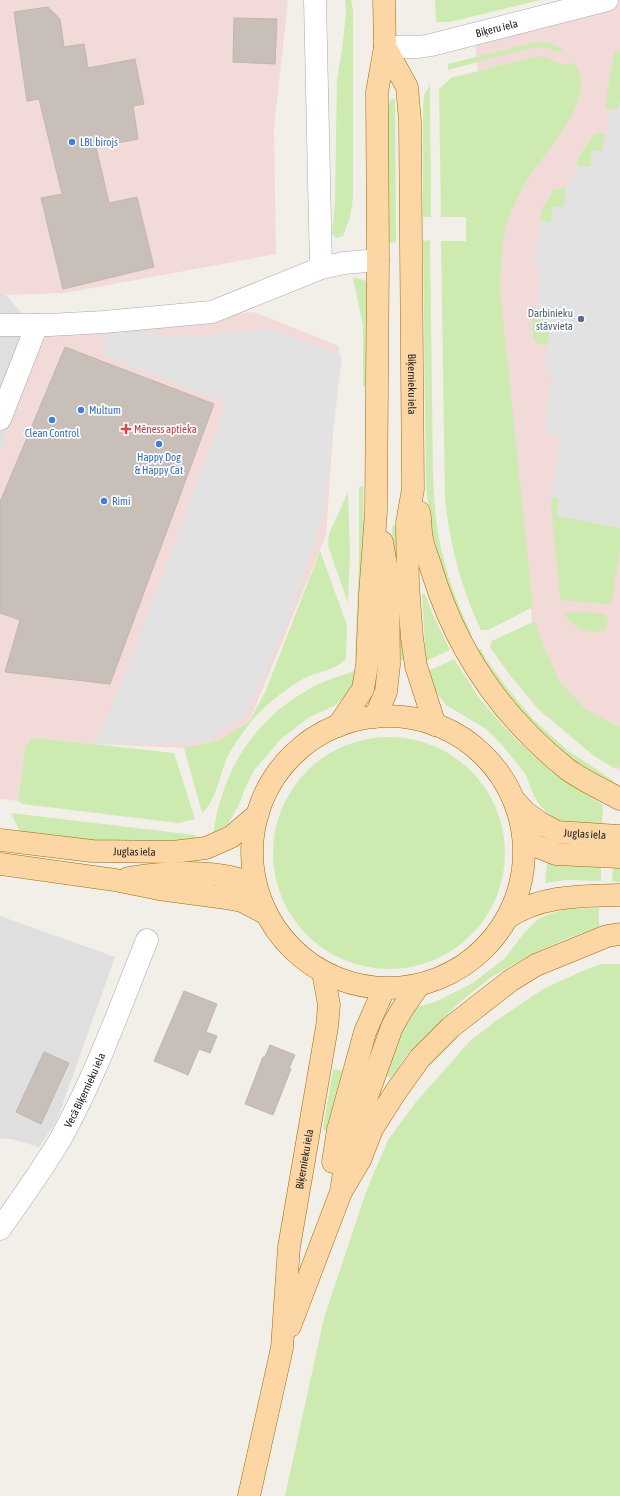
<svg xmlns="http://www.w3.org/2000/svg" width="620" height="1496" font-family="'Asap Condensed',sans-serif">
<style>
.residential{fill:#e0dfdf}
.commercial{fill:#f2dad9}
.grass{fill:#cdebb0}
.parking{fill:#e2e2e2}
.building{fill:#c7bfb8;stroke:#c4b6ab}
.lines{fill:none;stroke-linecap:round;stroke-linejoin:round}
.minor-casing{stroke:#a9a9a9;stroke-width:23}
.major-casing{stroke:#a06b00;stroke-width:23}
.minor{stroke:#fff;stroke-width:22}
.major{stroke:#fcd6a4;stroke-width:22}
.shop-dot{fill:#3f7fe0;stroke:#fff;stroke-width:1.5}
.service-dot{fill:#5c6f8a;stroke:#fff;stroke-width:1.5}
.health-dot{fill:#e0444e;stroke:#fff;stroke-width:1.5}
.labels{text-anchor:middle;stroke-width:3.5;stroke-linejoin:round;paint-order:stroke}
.street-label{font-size:11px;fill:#222;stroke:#fff}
.shop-label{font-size:11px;fill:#366cbe;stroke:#fff;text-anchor:start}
.service-label{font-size:11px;fill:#4e5e75;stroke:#fff;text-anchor:end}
.health-label{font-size:11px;fill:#be3a42;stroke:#fff;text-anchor:start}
</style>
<rect width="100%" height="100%" fill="#f2efe9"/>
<!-- residential -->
<path class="residential" d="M0,293L6,295L38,332L24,393L0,450Z
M0,916L115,957L57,1120L39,1147L11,1139H0Z"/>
<!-- commercial -->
<path class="commercial" d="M0,0H288L274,127L276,254L65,293L6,295L0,293Z
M563,0H620V771L612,767L542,703L523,546L473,23Z
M254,312L339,346L326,535L249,722L219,740L184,748L96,744L39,738L31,739L25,747L18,801L0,799V450L46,332H68Z"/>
<!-- grass -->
<path class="grass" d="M345,0H351L353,9V198L350,217L343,236L336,238L332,234L335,202L337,79L342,49L346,14Z
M435,0H540L450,22H436Z
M536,42C547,42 555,44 564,50L558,52L543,47L528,49L448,70V64Z
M620,50V101L619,109L616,110L608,109L605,106L614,53Z
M543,56L563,65L574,63C576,67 580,72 581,77C586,115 537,158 521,191C515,203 508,218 505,231C501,250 501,270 500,289L533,607L488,630H481C461,588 450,545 445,499L441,241H466V217H441L439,89L451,78L525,59Z
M430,85L431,217H423V107L424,95Z
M391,99H395L396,242L388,243L386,112Z
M595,133L605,134L602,151L592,150L591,167L577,166L578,158Z
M554,189H566L564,207L551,223L542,221L540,217L542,209Z
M430,240L433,474C434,495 435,517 439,538C445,571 457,603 471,633L472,637L467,640L432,545L426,483L423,241Z
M353,278L362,279L368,283L371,313L365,387H363V325Z
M537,308L543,309L542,328L549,329L548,345L537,344L533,338L531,311L533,309Z
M363,486L364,559L360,659L355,658L359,559V487Z
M348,492L350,553L348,603L328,546L329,534Z
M552,498H559L557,516L620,528V550L612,601L607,604L560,600L551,504Z
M397,525L406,660H398L392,526Z
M320,551L347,625L346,659C335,671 318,671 305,678C286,688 259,710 247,727C240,737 232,747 227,758C220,773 216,802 202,813L184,748L219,740L249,722L266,690Z
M422,594H425L434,617L450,650L426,661Z
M576,611L603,614L608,618L607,626L604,631C581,633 578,631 563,613Z
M535,621L545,650L559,680L584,708L615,725L620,726V767L614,768L594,756L539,710L512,678L490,647L492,641Z
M481,649L486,659L507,688L533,719L567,750L614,781L612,787L584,771L535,732L472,651Z
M454,659L480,699L506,729L527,750L552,772L603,805L602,827L559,822L540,806L533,794L526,775L502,745L486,729L446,705L432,687L428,671Z
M358,670L355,685L336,705L308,718L281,739L255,769L246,786L238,807L227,825L213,835C215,825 216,814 219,805C234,752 264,713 313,687C327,679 343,675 358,670Z
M273 853a116 116 0 1 1 232 0a116 116 0 1 1-232 0Z
M39,738L174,753L195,819L178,823L22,804L18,801L25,747L31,739Z
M11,813L195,835L197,840L163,844L33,837L19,830Z
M547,861L601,864V881L566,880L545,883Z
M613,864H620V882L612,881Z
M599,908V927L563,940L528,956L490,978L460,1002L408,1053L391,1078L382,1074L396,1035L416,1007L435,1002L473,983L505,958L524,933L538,919L552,913L567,909Z
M602,964H620V1496H285L324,1318L366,1192L388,1140L416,1102L470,1041L497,1020L543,989L580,972Z
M333,1069L344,1071L329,1130H323Z"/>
<!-- parking -->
<path class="parking" d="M620,101V528L557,516L559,498H552L560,436L545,433L552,372L544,371L549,329L542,328L543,309L537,308L541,266H535L537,246L542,221L551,223L553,206L564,207L566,189L577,166L591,167L592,150L602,151L611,110H616L618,109Z
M104,326L179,337L271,329L342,356L323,515L293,607L261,683L246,713L207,742L142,745L96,744L135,649L227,403L105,356Z"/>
<!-- building -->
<path class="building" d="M48,7L60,19L64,47L84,44L88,68L135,59L144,104L133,106L138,139L96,147L109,203L137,197L154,267L63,289L41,198L62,194L39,99L27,101L14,12Z
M234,18L277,19L275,64L233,62Z
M65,347L214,404L110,684L5,672L20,620L0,613V502Z
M184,991L217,1004L206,1032L217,1036L210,1053L199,1049L188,1075L154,1061Z
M270,1045L295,1055L289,1068L291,1069L273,1115L245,1104L263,1057H265Z
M44,1052L69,1063L41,1124L16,1112Z"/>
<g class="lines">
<defs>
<g id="minor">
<path d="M315,0L321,268"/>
<path id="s1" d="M385,47H419L431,45L607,0"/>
<path d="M0,325H49L104,322L212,312L321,268L344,263L378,260"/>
<path d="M0,419L37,325"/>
<path id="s2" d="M0,1229C21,1199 43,1169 61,1138C96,1075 120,1007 147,940"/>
</g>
<g id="major">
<path id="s3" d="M385,47L407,87L410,121L413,489L407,523L408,585L412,638L416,666L435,725"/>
<path d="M419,512C421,520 420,530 422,539C424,550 429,560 432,571C457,652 501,716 567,769C580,779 605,791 620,799"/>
<circle cx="388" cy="852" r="136"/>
<path d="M375,717L386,692L389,665L388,577L382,542"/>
<path d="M338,726L363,689L367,665L370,594L376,512L378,260L377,92L385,47L384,0"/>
<path id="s4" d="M514,800L525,812L539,822L557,832L620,836"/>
<path d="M523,833L536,846L556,854L620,857"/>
<path id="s5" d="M0,840L92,851L173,852L206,848L231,837L258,814"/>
<path d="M0,864L115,880L159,889L226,898L242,901L267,914"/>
<path d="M128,878C167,872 219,869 256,885"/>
<path d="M507,918C541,895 581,896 620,895"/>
<path d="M333,1162L338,1130L365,1032L384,989"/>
<path d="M341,1192L360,1160L372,1129L397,1090L420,1058L451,1027L510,981L536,965L607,936L620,934"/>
<path d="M290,1326L341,1192L347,1152L392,1027L401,1011L419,985"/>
<path id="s6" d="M249,1496L282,1348L289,1247L327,1027L329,1005L323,972"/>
</g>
</defs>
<!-- minor casing -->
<use href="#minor" class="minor-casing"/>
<!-- major casing -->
<use href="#major" class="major-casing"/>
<!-- minor -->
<use href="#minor" class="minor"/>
<!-- major -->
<use href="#major" class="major"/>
</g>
<!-- markers -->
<g class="shop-dot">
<circle cx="72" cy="142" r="4"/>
<circle cx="81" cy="410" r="4"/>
<circle cx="52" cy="420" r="4"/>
<circle cx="159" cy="444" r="4"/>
<circle cx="104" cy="501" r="4"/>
</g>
<circle class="service-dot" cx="581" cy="319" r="4"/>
<path class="health-dot" d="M124 423h4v4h4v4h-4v4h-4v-4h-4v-4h4z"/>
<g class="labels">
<!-- street labels -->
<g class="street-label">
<text dy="4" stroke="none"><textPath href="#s1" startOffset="114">Biķeru iela</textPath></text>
<text dy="4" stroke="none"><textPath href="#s3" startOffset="343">Biķernieku iela</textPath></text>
<text dy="4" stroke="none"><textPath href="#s4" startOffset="82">Juglas iela</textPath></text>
<text dy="4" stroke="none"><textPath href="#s5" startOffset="135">Juglas iela</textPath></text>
<text dy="4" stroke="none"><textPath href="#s2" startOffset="163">Vecā Biķernieku iela</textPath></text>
<text dy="4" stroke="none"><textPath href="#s6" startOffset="342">Biķernieku iela</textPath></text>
</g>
<!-- shop labels -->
<g class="shop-label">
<text x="80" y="146">LBL birojs</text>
<text x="89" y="414">Multum</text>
<text x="52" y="437" text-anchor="middle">Clean Control</text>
<text x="159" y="461" text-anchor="middle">Happy Dog<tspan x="159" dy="13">&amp; Happy Cat</tspan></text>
<text x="112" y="505">Rimi</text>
</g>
<!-- service labels -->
<g class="service-label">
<text x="573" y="317">Darbinieku<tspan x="573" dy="13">stāvvieta</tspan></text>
</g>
<!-- health labels -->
<g class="health-label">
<text x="134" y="433">Mēness aptieka</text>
</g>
</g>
</svg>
